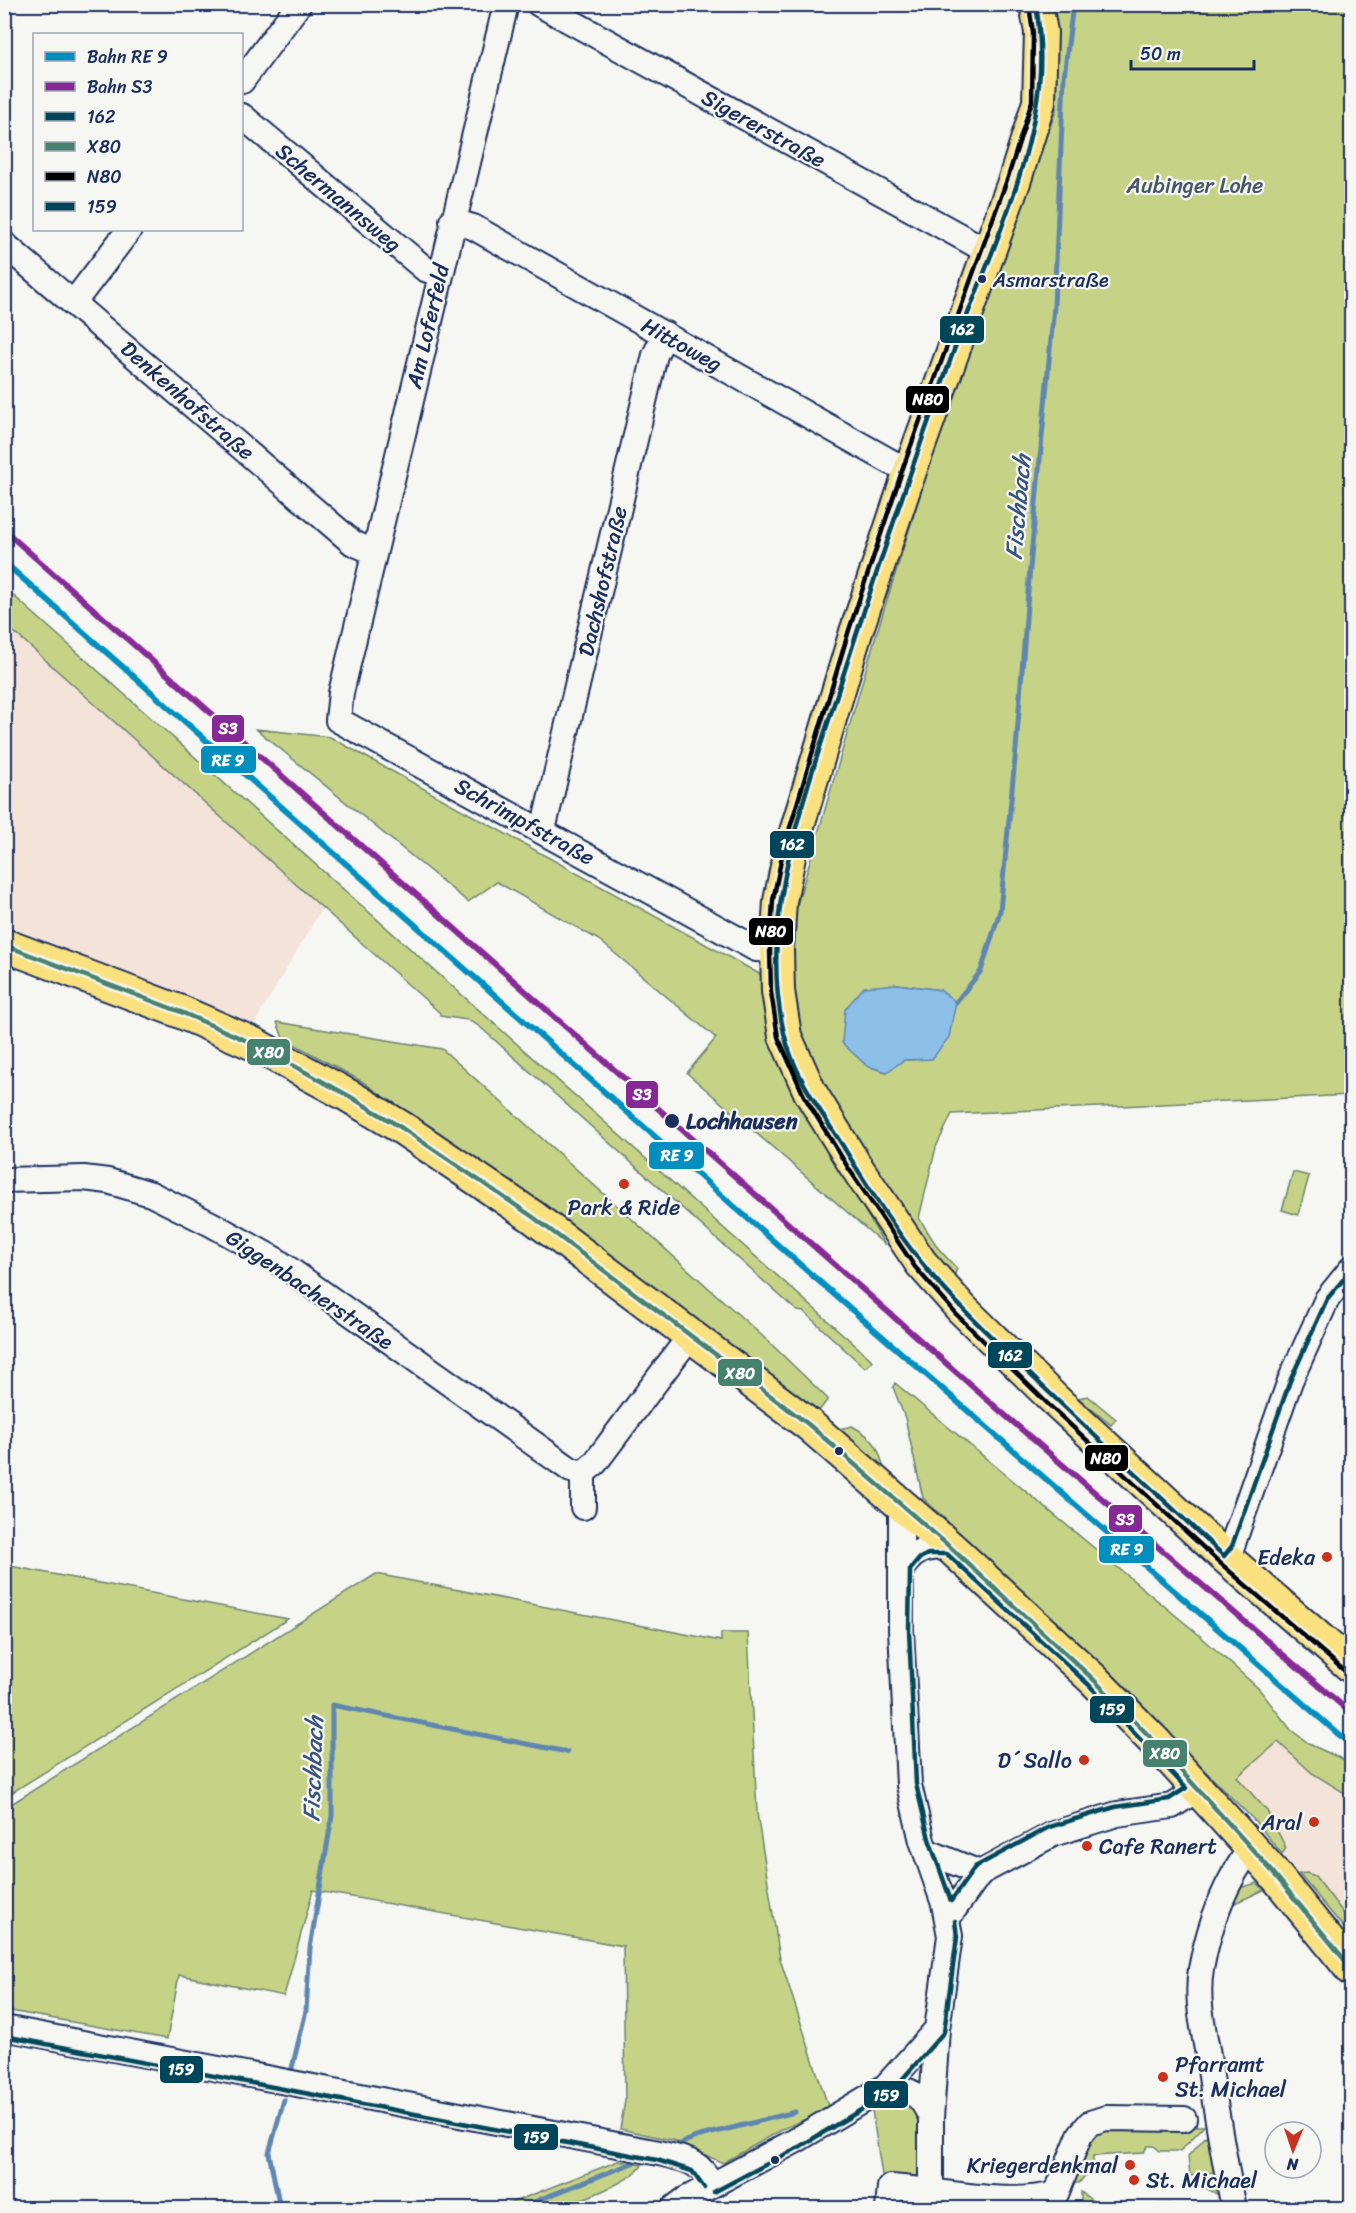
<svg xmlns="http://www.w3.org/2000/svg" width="1356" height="2213" font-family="Sriracha,sans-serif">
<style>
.built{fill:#f3e3d9}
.green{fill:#c6d387;stroke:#708172;stroke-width:1.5;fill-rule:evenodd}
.water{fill:#8dc0e9;stroke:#5f86b1;stroke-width:1.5}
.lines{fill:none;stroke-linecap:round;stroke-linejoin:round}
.stream{stroke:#5f86b1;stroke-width:5}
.minor-casing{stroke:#1b2f5e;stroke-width:28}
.major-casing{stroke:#1b2f5e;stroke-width:36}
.minor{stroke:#f6f6f2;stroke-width:24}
.major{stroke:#fae180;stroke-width:32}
.bus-1-casing{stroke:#f6f6f2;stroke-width:9}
.bus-2-casing{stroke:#f6f6f2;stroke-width:9}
.bus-3-casing{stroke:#f6f6f2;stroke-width:9}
.bus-4-casing{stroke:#f6f6f2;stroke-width:9}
.bus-1{stroke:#00465a;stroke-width:4.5}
.bus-2{stroke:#46826e;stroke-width:4.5}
.bus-3{stroke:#000;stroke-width:4.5}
.bus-4{stroke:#00465a;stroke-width:4.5}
.rail-1-casing{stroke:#f6f6f2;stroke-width:10}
.rail-2-casing{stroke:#f6f6f2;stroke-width:10}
.rail-1{stroke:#008fbf;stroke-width:6}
.rail-2{stroke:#862996;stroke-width:6}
.bus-dot{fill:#1b2f5e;stroke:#f6f6f2;stroke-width:2}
.poi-dot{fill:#c8321e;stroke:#f6f6f2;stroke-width:2}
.labels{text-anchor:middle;stroke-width:4.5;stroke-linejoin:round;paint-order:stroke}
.bus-label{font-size:20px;fill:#1b2f5e;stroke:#f6f6f2;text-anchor:start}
.street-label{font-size:22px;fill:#1b2f5e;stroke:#f6f6f2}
.park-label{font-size:22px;fill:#465868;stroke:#f6f6f2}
.stop-label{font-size:22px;font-weight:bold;fill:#1b2f5e;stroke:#f6f6f2;text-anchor:start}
.poi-label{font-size:22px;fill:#1b2f5e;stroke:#f6f6f2;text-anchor:end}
.water-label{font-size:24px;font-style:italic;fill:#385381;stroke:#f6f6f2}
.line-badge{stroke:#f6f6f2;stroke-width:2}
.badge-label{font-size:16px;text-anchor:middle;font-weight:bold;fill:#fff}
</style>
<rect width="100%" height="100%" fill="#f6f6f2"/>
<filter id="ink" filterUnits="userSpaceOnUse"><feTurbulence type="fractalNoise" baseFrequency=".0167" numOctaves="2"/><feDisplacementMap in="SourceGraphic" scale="12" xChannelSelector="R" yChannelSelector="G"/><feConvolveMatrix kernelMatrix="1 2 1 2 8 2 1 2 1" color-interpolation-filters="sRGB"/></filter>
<g filter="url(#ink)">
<!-- built -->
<path class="built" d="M4,624L323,906L254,1024L5,927Z
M1279,1741L1312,1773L1351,1797V1923L1315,1876L1299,1874L1282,1854L1286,1848L1267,1811L1236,1777Z"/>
<!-- green -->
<path class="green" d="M1045,5H1351V1095L952,1114L936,1147L919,1218L938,1248L957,1269L951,1283L910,1231L798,1037L788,936L876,635L968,343L1056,111L1053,31ZM897,984L940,990L932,1059L904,1060L886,1072L867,1066Z
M5,588L873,1361L865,1368L804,1312L797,1311L479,1026L468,1020L440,1016V1013L5,624Z
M256,729L330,737L765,977L809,1116L885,1245L687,1073L716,1038L599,940L497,882L468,902Z
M277,1022L442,1049L769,1342L828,1399L819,1411H812L532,1203L363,1082L283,1038Z
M1293,1172L1309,1176L1298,1215L1282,1210Z
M895,1383L1198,1634L1259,1689L1291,1730L1311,1745L1351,1763V1797L1312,1773L1278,1742L1237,1777L1267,1811L1286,1848L1282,1854L1255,1821L1132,1698L923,1498L905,1418L893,1387Z
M1088,1396L1116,1419L1111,1425L1078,1398Z
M852,1426C874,1438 878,1445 884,1469L835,1430Z
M5,1565L288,1619L5,1797Z
M376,1574L721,1641V1633H748L757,1813L780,1959L829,2109L785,2128L723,2163L672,2140L620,2129L625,2101L623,1946L313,1890L284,1996L179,1975L167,2039L5,2010V1808Z
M1307,1873L1315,1876L1351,1923L1350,1935L1299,1874Z
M1257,1883L1264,1890L1233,1904L1239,1888Z
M886,2104L912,2106L923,2118L925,2183L883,2181L872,2111Z
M1104,2126H1204L1180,2151H1160L1154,2146H1148L1143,2153L1093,2156V2166L1079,2183H1065L1091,2131Z
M1207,2135L1214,2172L1190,2176L1188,2156Z
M618,2161L642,2165C636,2180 568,2207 550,2208C533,2210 515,2209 498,2208Z
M1215,2176L1219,2195L1190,2180Z
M1081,2192L1094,2202V2207L1125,2208V2206L1170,2204V2208H1081Z"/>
<!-- water -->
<path class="water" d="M897,984L940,990L956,1002L949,1037L932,1059L904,1060L887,1072L867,1066L842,1043L845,1009L864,987Z"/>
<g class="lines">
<!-- stream -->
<path class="stream" d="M956,1002L981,971L1000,911L1016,749L1029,579L1054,306L1064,77L1073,4
M292,2068L306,2011L310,1948L332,1816V1705L567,1752
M677,2145L696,2137L795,2112
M280,2208L269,2153L284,2100
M518,2208L635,2162"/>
<defs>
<path id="minor" d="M506,4L341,693L338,720L756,949L777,950
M539,4L989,252
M242,81L299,4
M242,116L425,269L439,274
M452,221L473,227L893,463L911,468
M4,244L353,543L374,552
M74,302L129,230
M543,830L655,355L665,334
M4,1180L84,1178L108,1181L151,1194L211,1224L276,1260L571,1470L583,1473L595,1463L690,1336
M901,1505V1630L909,1785L922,1841L944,1904L950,1936L937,2029L931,2118V2189
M583,1507V1473
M1224,1556L1232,1546L1290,1381L1327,1299L1352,1268
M903,1567C916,1548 928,1547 950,1547
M926,1851L980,1873
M947,1919L980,1873L1053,1834L1117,1814L1172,1806L1198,1789
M4,2028L659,2153C685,2160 700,2159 711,2185
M885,2087C911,2088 921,2094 931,2118
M674,2208L686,2199L795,2141L885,2087L937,2029
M888,2208L890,2187C945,2190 1001,2207 1056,2194L1080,2135L1090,2123L1106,2118L1184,2119
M1234,2208C1224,2158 1215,2107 1208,2055C1203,2027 1196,1998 1201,1969C1209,1926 1224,1883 1251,1848"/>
<path id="major" d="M1036,4L1041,32L1039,102L1015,179L911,468L856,632L790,852L780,901L777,950L778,991L785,1036L810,1092L855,1165L921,1263L962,1309L1056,1401L1224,1556L1352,1667
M4,945L181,1012L254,1044L349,1096L402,1128L533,1217L808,1424L950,1547L1094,1680L1156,1743L1271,1870L1352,1970"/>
</defs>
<!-- minor casing -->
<use href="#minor" class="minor-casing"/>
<!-- major casing -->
<use href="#major" class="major-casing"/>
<!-- minor -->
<use href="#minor" class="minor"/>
<!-- major -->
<use href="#major" class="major"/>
<defs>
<path id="bus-1" d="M1036,4C1040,31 1042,57 1039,84C1029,180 982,271 950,361C911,469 874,578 839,688C805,797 757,917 784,1033C793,1073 819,1109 841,1143C867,1185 893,1228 925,1267C959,1308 999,1344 1037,1381C1099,1440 1161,1498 1224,1556
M1224,1556L1232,1546L1290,1381L1327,1299L1352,1269"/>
<path id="bus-2" d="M4,945L181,1012L254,1044L349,1096L402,1128L533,1217L808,1424L950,1547L1094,1680L1156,1743L1271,1870L1352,1969"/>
<path id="bus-3" d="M1029,5L1033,33L1032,101L1008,177L904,465L849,630L783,851L773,900L770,950L771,992L778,1037L804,1096L849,1169L915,1267L956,1314L1051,1407L1219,1562L1347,1673"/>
<path id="bus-4" d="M928,1554H947L1089,1685L1186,1788L1169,1799L1115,1807L1049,1827L975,1867L951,1901L929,1839L916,1784L909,1630L910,1570L920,1558Z
M4,2036L657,2160L692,2171L704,2188
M714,2192L799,2147L891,2092L944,2032L957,1937L955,1921"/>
</defs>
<!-- bus-1 casing -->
<use href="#bus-1" class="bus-1-casing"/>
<!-- bus-2 casing -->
<use href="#bus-2" class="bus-2-casing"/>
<!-- bus-3 casing -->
<use href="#bus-3" class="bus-3-casing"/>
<!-- bus-4 casing -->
<use href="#bus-4" class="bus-4-casing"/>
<!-- bus-1 -->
<use href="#bus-1" class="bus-1"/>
<!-- bus-2 -->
<use href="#bus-2" class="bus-2"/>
<!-- bus-3 -->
<use href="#bus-3" class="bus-3"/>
<!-- bus-4 -->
<use href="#bus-4" class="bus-4"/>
<defs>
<path id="rail-1" d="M4,562L805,1269L1352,1746"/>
<path id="rail-2" d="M4,530L999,1410L1352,1714"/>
</defs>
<!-- rail-1 casing -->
<use href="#rail-1" class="rail-1-casing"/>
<!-- rail-2 casing -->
<use href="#rail-2" class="rail-2-casing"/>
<!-- rail-1 -->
<use href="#rail-1" class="rail-1"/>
<!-- rail-2 -->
<use href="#rail-2" class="rail-2"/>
</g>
</g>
<!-- markers -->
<g class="bus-dot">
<circle cx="982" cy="279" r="5"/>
<circle cx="672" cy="1121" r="8"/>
<circle cx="839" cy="1451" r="5"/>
<circle cx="775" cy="2160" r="5"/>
</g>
<g class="poi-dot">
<circle cx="624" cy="1184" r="6"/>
<circle cx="1327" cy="1557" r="6"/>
<circle cx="1084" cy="1760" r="6"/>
<circle cx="1314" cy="1822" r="6"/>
<circle cx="1087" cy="1846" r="6"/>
<circle cx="1163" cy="2077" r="6"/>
<circle cx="1130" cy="2165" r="6"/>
<circle cx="1134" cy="2180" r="6"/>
</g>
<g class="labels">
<!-- bus labels -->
<g class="bus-label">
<text x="993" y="287">Asmarstraße</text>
</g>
<!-- street labels -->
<g class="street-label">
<text transform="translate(764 128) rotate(29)" y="8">Sigererstraße</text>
<text transform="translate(339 197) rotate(40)" y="8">Schermannsweg</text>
<text transform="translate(427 326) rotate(-77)" y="8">Am Loferfeld</text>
<text transform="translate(682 344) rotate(29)" y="8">Hittoweg</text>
<text transform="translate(188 400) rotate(41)" y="8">Denkenhofstraße</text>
<text transform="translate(602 581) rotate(-77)" y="8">Dachshofstraße</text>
<text transform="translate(525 821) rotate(29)" y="8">Schrimpfstraße</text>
<text transform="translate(310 1289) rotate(34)" y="8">Giggenbacherstraße</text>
</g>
<!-- park labels -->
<g class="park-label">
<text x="1195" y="193">Aubinger Lohe</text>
</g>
<!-- stop labels -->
<g class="stop-label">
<text x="686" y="1129">Lochhausen</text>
</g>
<!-- poi labels -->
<g class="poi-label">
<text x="624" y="1215" text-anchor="middle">Park &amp; Ride</text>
<text x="1315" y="1565">Edeka</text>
<text x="1072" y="1768">D´Sallo</text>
<text x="1302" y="1830">Aral</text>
<text x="1099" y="1854" text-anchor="start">Cafe Ranert</text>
<text x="1175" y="2072" text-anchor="start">Pfarramt<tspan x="1175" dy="25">St. Michael</tspan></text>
<text x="1118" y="2173">Kriegerdenkmal</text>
<text x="1146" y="2188" text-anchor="start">St. Michael</text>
</g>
<!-- water labels -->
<g class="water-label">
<text transform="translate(1018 507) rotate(-85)" y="8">Fischbach</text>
<text transform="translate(313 1769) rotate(-88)" y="8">Fischbach</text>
</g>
</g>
<g class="line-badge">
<rect x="939" y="315" width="46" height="29" rx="6" fill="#00465a"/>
<rect x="905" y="385" width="45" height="29" rx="6" fill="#000"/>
<rect x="211" y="714" width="34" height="29" rx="6" fill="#862996"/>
<rect x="200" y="745" width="57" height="29" rx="6" fill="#008fbf"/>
<rect x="769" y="830" width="46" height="29" rx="6" fill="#00465a"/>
<rect x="748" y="917" width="46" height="29" rx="6" fill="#000"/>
<rect x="246" y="1038" width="45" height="28" rx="6" fill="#46826e"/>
<rect x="625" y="1080" width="34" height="29" rx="6" fill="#862996"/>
<rect x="648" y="1141" width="57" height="29" rx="6" fill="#008fbf"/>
<rect x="987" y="1341" width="46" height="28" rx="6" fill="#00465a"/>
<rect x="717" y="1358" width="46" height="29" rx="6" fill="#46826e"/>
<rect x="1084" y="1444" width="45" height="28" rx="6" fill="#000"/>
<rect x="1108" y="1504" width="35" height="29" rx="6" fill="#862996"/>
<rect x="1098" y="1535" width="57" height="29" rx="6" fill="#008fbf"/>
<rect x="1089" y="1695" width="46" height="29" rx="6" fill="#00465a"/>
<rect x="1142" y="1739" width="46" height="29" rx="6" fill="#46826e"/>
<rect x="159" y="2055" width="45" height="29" rx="6" fill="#00465a"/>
<rect x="863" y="2080" width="46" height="29" rx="6" fill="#00465a"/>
<rect x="513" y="2123" width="46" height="28" rx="6" fill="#00465a"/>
</g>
<g class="badge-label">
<text x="962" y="335">162</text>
<text x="928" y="405">N80</text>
<text x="228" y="734">S3</text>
<text x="228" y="766">RE 9</text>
<text x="792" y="850">162</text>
<text x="771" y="937">N80</text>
<text x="269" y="1058">X80</text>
<text x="642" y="1100">S3</text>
<text x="677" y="1161">RE 9</text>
<text x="1010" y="1361">162</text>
<text x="740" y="1379">X80</text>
<text x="1106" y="1464">N80</text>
<text x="1125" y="1525">S3</text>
<text x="1127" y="1555">RE 9</text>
<text x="1112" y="1715">159</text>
<text x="1165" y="1759">X80</text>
<text x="181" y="2075">159</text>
<text x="886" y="2101">159</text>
<text x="536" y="2143">159</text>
</g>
<!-- margin -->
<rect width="1356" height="2213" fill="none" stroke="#f6f6f2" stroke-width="24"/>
<rect x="12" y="12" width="1332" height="2189" fill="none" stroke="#1b2f5e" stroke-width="2" filter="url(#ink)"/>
<!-- legend -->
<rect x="33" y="33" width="210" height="198" fill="#f6f6f2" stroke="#9ea6b7" stroke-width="1.5"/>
<rect x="45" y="52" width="30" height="9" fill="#008fbf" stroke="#9ea6b7" stroke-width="1.5"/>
<text x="87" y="63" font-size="18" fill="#1b2f5e">Bahn RE 9</text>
<rect x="45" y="82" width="30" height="9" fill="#862996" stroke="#9ea6b7" stroke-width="1.5"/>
<text x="87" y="93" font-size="18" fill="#1b2f5e">Bahn S3</text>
<rect x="45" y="112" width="30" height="9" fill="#00465a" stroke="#9ea6b7" stroke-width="1.5"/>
<text x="87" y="123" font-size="18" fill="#1b2f5e">162</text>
<rect x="45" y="142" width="30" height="9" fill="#46826e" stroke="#9ea6b7" stroke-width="1.5"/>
<text x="87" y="153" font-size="18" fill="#1b2f5e">X80</text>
<rect x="45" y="172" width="30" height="9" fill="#000000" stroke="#9ea6b7" stroke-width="1.5"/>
<text x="87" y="183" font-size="18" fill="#1b2f5e">N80</text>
<rect x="45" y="202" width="30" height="9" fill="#00465a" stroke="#9ea6b7" stroke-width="1.5"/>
<text x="87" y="213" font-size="18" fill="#1b2f5e">159</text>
<!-- north arrow -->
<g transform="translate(1293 2150) rotate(182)"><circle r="28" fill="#f6f6f2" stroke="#9ea6b7" stroke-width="1.5"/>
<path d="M0-4.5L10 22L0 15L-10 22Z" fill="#c8321e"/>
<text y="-9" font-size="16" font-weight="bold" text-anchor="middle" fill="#1b2f5e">N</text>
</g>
<!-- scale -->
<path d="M1131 60v9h123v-9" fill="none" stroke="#1b2f5e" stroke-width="3"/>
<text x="1140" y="60" font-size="18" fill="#1b2f5e" stroke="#f6f6f2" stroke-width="4.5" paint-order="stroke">50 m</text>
</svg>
